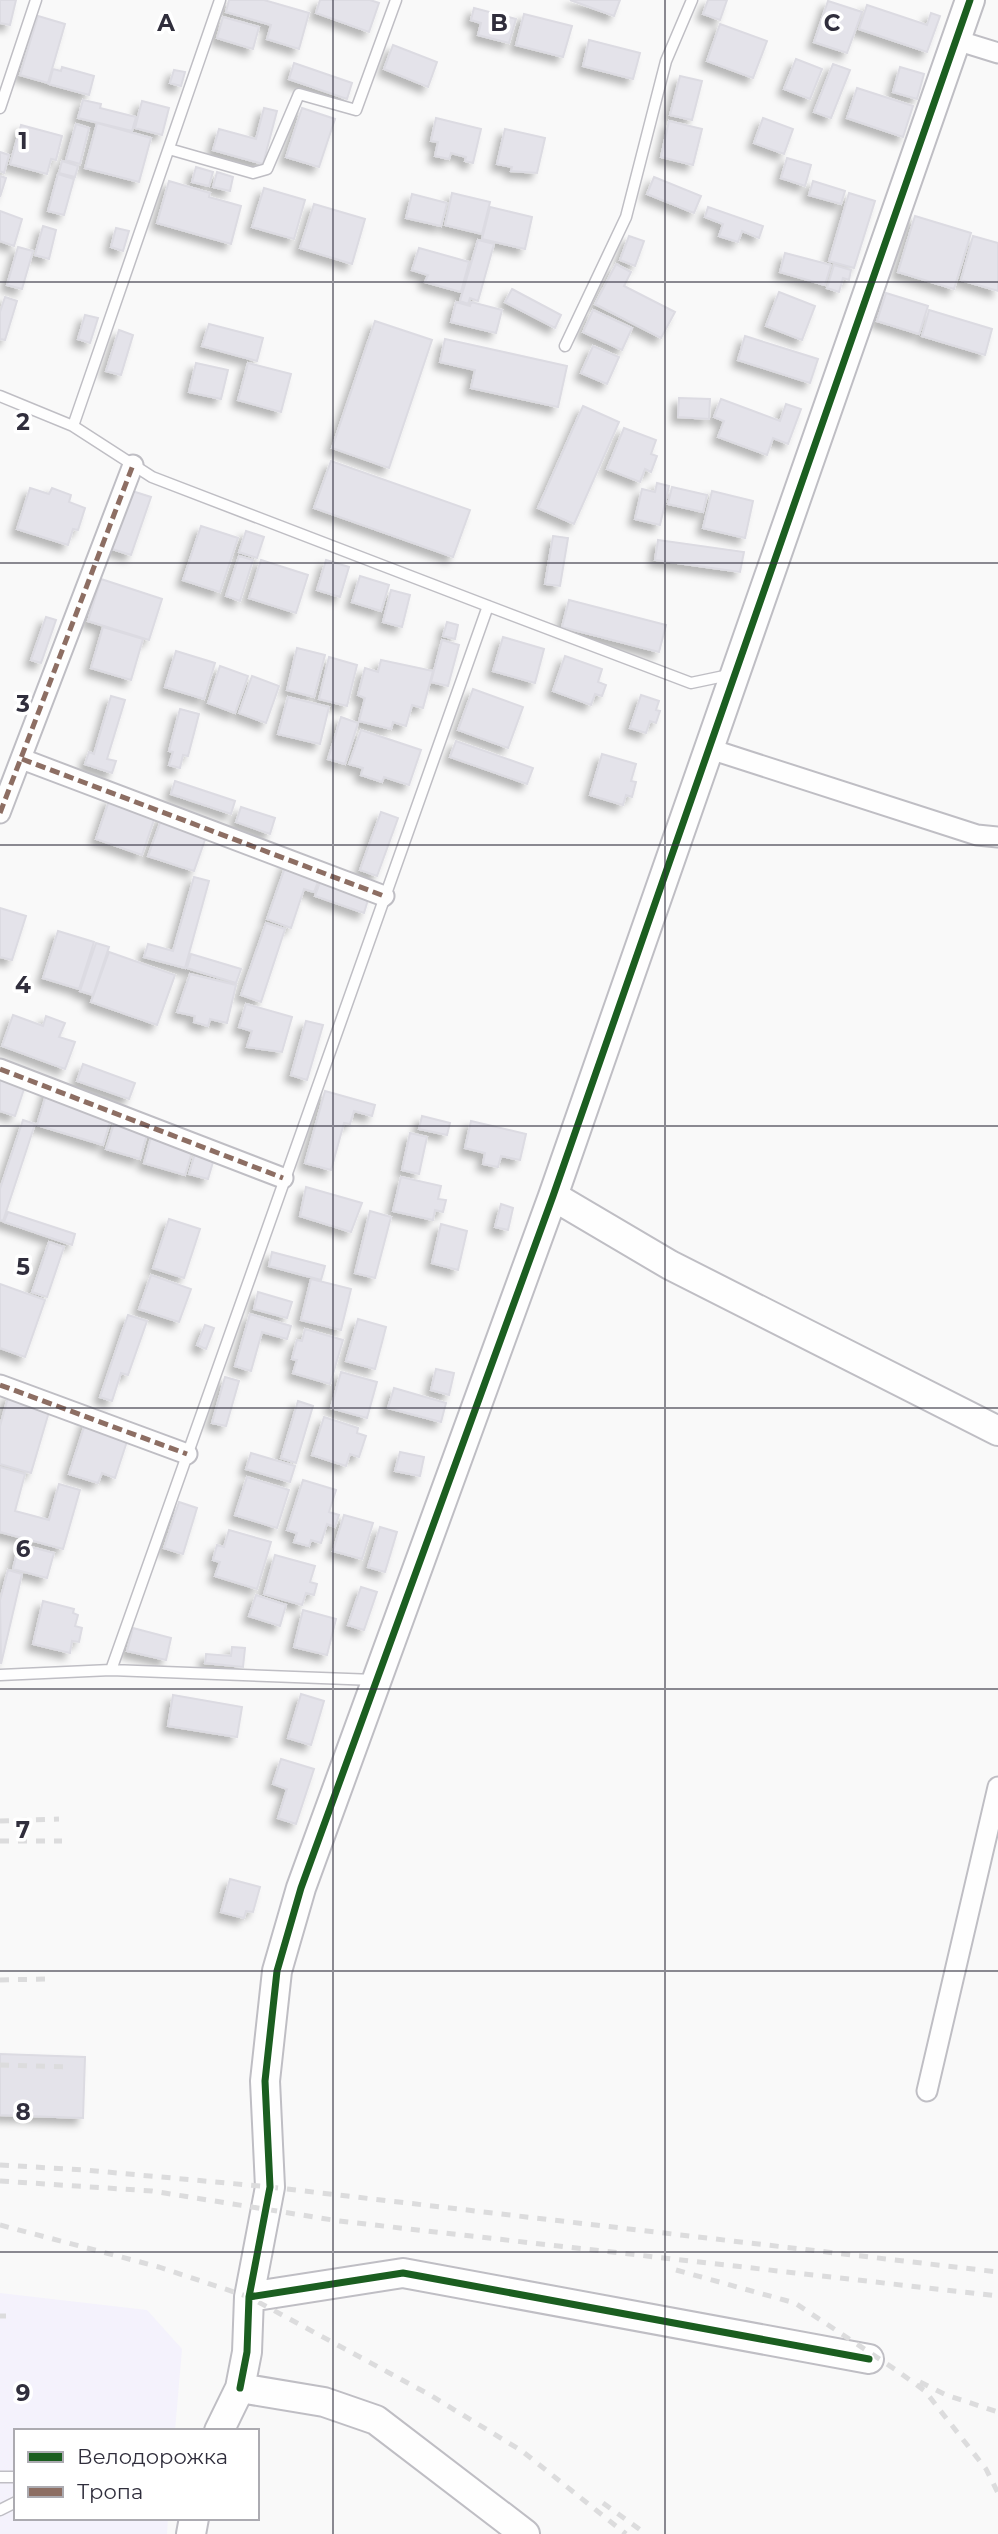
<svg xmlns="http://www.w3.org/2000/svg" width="998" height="2534" font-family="Montserrat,sans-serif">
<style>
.built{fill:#f4f2fc}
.building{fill:#e4e3ea;stroke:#dcdbe2;stroke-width:2;filter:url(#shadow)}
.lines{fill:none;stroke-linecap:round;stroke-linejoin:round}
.lane-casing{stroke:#bfbec4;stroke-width:13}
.street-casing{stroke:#bfbec4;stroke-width:23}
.secondary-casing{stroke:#bfbec4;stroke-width:32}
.lane{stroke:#fefefe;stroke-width:10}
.street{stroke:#fefefe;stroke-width:19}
.secondary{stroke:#fefefe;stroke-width:28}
.rail{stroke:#dcdcdd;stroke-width:5;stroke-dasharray:9 9;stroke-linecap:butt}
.quiet{stroke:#8d6e63;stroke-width:5;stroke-dasharray:10 5;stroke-linecap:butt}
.cycleway-casing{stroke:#fff;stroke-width:11}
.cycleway{stroke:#1b5e20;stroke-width:7}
.grid{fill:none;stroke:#302e3c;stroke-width:2;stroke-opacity:0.55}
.grid-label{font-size:23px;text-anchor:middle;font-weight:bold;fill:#302e3c;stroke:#fff;stroke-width:7;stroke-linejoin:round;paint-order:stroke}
</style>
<defs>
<filter id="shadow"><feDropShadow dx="-6" dy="6" stdDeviation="3.5" flood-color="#0004"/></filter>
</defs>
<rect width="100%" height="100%" fill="#f9f9f9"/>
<!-- built -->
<path class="built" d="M0,2293L147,2310L182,2349L175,2431H16V2518H168L167,2534H0Z"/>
<!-- building -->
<path class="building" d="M0,0H16L10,25L0,23Z
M229,0H264L309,13L299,49L267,39L271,25L226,12Z
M320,0H370L379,3L369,32L316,13Z
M570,0H620L614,16Z
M708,0H727L720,20L703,14Z
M828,1L862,12L847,53L814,42Z
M867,5L927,25L931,13L940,16L927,52L859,29Z
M474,8L516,19L509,43L478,35L481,23L471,20Z
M524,14L572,26L563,57L516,45Z
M38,16L65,24L48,83L20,75Z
M223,17L259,27L253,49L217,38Z
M720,24L767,41L753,78L707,61Z
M589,40L640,53L633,79L583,66Z
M393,45L437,62L428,87L384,69Z
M796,59L822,69L810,99L784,89Z
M294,63L352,83L347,99L289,79Z
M833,64L850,70L831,118L814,112Z
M62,67L94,76L89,95L49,84L53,69L61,71Z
M900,67L924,74L917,99L893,92Z
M174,70L185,72L181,86L170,83Z
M680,76L702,81L692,120L670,115Z
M857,88L913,106L903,137L847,118Z
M83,100L101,104L100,108L136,117L132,131L78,118Z
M142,101L169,108L162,135L135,128Z
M264,108L277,111L263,164L213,150L219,129L256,139Z
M302,108L335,119L319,167L286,157Z
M436,118L481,129L473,163L465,161L466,157L451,153L449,159L435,156L438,142L431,141Z
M763,118L793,129L784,154L754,143Z
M669,121L702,129L693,165L661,157Z
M97,123L151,138L139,182L85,168Z
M76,124L89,128L80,164L66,160Z
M21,125L62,136L56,160L51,159L47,174L10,164Z
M505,129L545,138L537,173L511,171L512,167L497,164Z
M0,152L9,155L4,173L0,171Z
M787,158L811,165L805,186L781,178Z
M62,161L78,166L75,177L59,173Z
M196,167L213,172L209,186L192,182Z
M217,172L233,177L230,191L213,187Z
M58,174L74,179L64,215L48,211Z
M0,176L6,178L0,197Z
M654,177L701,196L694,213L647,194Z
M169,181L210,193L209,197L241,206L231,244L157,223Z
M813,181L845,191L841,204L809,195Z
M264,188L305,200L294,239L252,227Z
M452,193L490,202L482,234L445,225Z
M849,193L875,201L854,268L829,261Z
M412,194L447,203L441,226L406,218Z
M314,204L365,219L352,264L300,248Z
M490,207L532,217L525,249L482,239Z
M708,207L763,226L759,238L742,231L738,242L719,236L723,224L705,217Z
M0,211L22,219L14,246L0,241Z
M915,216L971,233L954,289L898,272Z
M43,226L56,230L49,259L35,255Z
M116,228L129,231L123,251L111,247Z
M629,236L644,241L635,266L620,260Z
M973,236L998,243V291L961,280Z
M478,240L494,244L478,301L470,298L468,304L460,301Z
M18,247L33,251L22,289L7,285Z
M419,248L469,262L461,292L425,282L428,275L412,270Z
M785,253L831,265L825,285L780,272Z
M616,264L631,272L624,286L675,312L661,338L595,304Z
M834,265L851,270L849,280L843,278L839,292L827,288Z
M512,289L561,315L555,328L505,302Z
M779,292L815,306L802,340L766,326Z
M886,293L928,306L919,334L877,321Z
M5,297L17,301L5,340L0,339V312Z
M456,302L470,306L471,302L502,310L496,333L451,322Z
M593,310L632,328L622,350L583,332Z
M929,310L992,329L985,355L922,336Z
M85,315L98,318L90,343L78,339Z
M375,321L432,340L389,468L332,448Z
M209,324L263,338L257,361L202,346Z
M119,330L133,335L121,375L106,371Z
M745,336L818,359L810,383L738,360Z
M445,339L567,366L558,407L471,388L475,370L440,362Z
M593,346L619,357L607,384L581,373Z
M196,363L228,370L221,399L189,392Z
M248,363L291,374L281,412L238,400Z
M679,398L710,399L709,419L678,417Z
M721,399L780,421L786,404L801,409L788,444L773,438L767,455L718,437L724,421L714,417Z
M583,406L619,422L574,524L538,508Z
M624,428L656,440L651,454L657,456L651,472L645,469L640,482L607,469Z
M331,461L470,510L453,557L314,508Z
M657,483L669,486L660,525L635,519L642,489L655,492Z
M672,487L707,495L703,512L668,504Z
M30,488L49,494L52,488L71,495L69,502L85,508L78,530L73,529L68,545L17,529Z
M132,491L151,497L131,555L112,549Z
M712,491L753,501L745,538L703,528Z
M201,526L238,538L220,592L183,580Z
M246,531L264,537L257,558L239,552Z
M553,536L568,538L560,586L545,584Z
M658,540L744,552L740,572L655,560Z
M239,556L253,560L240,601L226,596Z
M261,560L308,575L296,613L249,598Z
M326,560L349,567L340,597L317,590Z
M360,576L389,585L381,611L352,602Z
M101,579L162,599L149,640L88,621Z
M391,590L410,595L402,627L383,622Z
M569,600L666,625L659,652L562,627Z
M46,617L56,620L41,663L31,660Z
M447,622L458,625L455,639L443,636Z
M103,627L143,639L131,680L91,668Z
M503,637L544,649L535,683L493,671Z
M442,640L459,645L448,686L431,682Z
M297,648L325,655L314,697L287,690Z
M176,651L215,663L204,699L165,687Z
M565,656L602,669L598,682L606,685L602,696L595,694L591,705L553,691Z
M329,657L357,665L347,706L319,699Z
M381,660L433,671L423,708L412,705L406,726L393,722L391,729L359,721L365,698L358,695L365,668L378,672Z
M220,666L248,676L235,713L208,703Z
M252,676L279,686L266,723L239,713Z
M473,689L523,707L508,748L458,730Z
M641,695L659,701L656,710L660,711L656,723L650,721L646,733L630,728Z
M111,696L125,700L107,759L116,761L112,773L85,764L89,752L94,754Z
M288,697L329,707L320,744L278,734Z
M180,709L199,714L188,756L183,755L180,768L169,765L173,752L169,751Z
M341,717L358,723L345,764L328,759Z
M361,730L421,750L409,785L384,777L382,782L361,775L363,768L349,764Z
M456,741L533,768L527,784L450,757Z
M602,754L636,764L631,781L636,782L632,797L626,795L623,805L590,795Z
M175,781L235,801L231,814L171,794Z
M110,798L156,814L142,855L96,839Z
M241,807L275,818L270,834L236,822Z
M381,812L398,818L377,876L360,870Z
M163,815L208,831L194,871L148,856Z
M287,862L321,874L314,892L304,889L291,928L267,919Z
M194,877L209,881L185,968L144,957L148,944L173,951Z
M322,877L370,893L364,913L315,896Z
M0,908L26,916L12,960L0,957Z
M266,923L285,929L261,1002L241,995Z
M58,931L94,942L79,989L43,978Z
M96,943L109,947L93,995L80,991Z
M109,952L175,975L157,1025L91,1002Z
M191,954L241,969L236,983L187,968Z
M190,974L236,985L227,1023L210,1019L208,1026L194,1022L195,1016L177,1012Z
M246,1004L292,1017L282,1052L247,1047L252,1031L239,1027Z
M13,1015L43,1026L46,1016L65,1023L59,1037L75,1042L65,1069L2,1046Z
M306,1021L323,1025L307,1080L291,1075Z
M83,1064L135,1083L129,1099L77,1081Z
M0,1068L28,1077L15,1116L0,1111Z
M50,1082L113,1112L103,1145L37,1125Z
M325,1091L375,1105L372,1116L354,1111L350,1124L344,1123L331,1170L305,1163Z
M422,1116L450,1123L447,1135L419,1129Z
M116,1117L149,1127L140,1159L106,1149Z
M23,1120L35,1124L3,1221L0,1220V1189Z
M471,1121L526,1134L520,1160L501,1156L498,1167L483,1164L485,1153L465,1148Z
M154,1126L196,1139L185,1175L144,1163Z
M410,1133L427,1137L419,1174L402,1170Z
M196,1150L215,1155L208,1179L189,1174Z
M401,1177L441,1186L438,1199L446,1200L443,1212L435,1210L433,1220L393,1211Z
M306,1187L362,1203L351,1232L300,1216Z
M501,1204L513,1208L508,1230L495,1227Z
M370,1211L391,1217L375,1278L355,1273Z
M8,1212L75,1234L72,1245L4,1222Z
M169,1219L200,1229L184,1278L153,1268Z
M441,1224L467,1231L458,1270L432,1263Z
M49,1242L64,1247L47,1297L32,1292Z
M272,1252L325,1266L321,1280L269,1266Z
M151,1275L191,1289L179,1322L139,1309Z
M311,1279L351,1289L341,1330L301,1320Z
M0,1284L45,1300L25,1357L0,1348Z
M258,1292L292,1302L287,1318L254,1309Z
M250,1314L291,1326L287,1339L262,1332L251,1371L235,1366Z
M128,1315L147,1321L128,1375L121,1373L112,1401L100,1397Z
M358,1319L386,1327L375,1369L346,1361Z
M205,1325L214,1328L206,1349L197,1345Z
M305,1329L343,1340L330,1384L293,1373L297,1360L292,1359L297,1340L302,1341Z
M436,1369L454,1373L449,1395L431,1390Z
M341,1372L377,1382L367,1418L331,1408Z
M225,1377L239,1381L226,1426L212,1423Z
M394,1388L446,1403L441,1422L388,1408Z
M9,1394L51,1405L31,1473L0,1464V1426Z
M298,1401L313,1406L296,1463L281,1458Z
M324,1417L358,1428L357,1433L366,1436L359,1457L350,1454L346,1466L312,1455Z
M87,1418L130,1432L115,1478L102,1473L98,1483L69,1474Z
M400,1452L424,1457L420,1476L395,1471Z
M251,1453L295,1466L290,1482L246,1469Z
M0,1467L25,1474L15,1511L49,1520L59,1484L80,1490L63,1549L0,1532Z
M247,1477L289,1490L277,1528L235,1515Z
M303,1480L336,1490L329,1512L339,1515L335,1527L327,1524L321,1543L311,1540L309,1546L294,1542L297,1533L287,1530Z
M179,1502L197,1508L183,1554L164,1548Z
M344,1515L373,1523L362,1559L333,1551Z
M380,1527L397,1532L385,1572L368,1567Z
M229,1530L271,1542L257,1589L215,1576L220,1562L213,1560L217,1545L224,1547Z
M19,1544L54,1553L47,1578L13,1569Z
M275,1555L315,1566L310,1582L317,1584L314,1595L306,1593L302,1605L264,1594Z
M8,1570L22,1574L1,1664L0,1600Z
M361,1587L377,1592L364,1630L348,1625Z
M256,1595L286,1605L280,1626L249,1616Z
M43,1601L74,1609L73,1613L78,1615L75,1626L82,1628L79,1642L72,1641L70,1653L33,1644Z
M303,1610L336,1619L327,1655L294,1647Z
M133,1628L171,1638L166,1660L127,1651Z
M232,1647L245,1648L243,1667L205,1663L206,1654L231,1656Z
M301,1694L324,1701L311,1745L288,1738Z
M173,1695L242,1707L237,1737L168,1726Z
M281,1759L314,1769L296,1824L278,1818L287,1789L273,1784Z
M230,1879L260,1887L253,1912L246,1911L244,1918L221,1912Z
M0,2054L85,2057L83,2118L0,2115Z"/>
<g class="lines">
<defs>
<path id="lane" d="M0,108L36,0
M169,149L253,173L267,169L299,94L356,110L396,0
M565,346L626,217L666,61L692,0
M0,396L73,426L152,477L488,606L691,683L729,675
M73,426L220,0
M111,1670L488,606
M0,1675L111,1670L375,1680
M0,2477H16
M0,2510L16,2502"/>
<path id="street" d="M956,40L998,53
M707,748L977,835L998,837
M22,759L384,896
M0,813L133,465
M0,1069L283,1178
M0,1385L187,1454
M927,2091L998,1787"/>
<path id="secondary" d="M553,1196L670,1265L998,1431
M249,2297L403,2273L869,2359
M240,2388L247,2352L249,2297L270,2187L265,2081L277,1971L301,1888L553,1196L970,0
M219,2431L240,2388L324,2402L376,2420L525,2534
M191,2534L194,2518"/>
</defs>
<!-- lane casing -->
<use href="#lane" class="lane-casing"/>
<!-- street casing -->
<use href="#street" class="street-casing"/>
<!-- secondary casing -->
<use href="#secondary" class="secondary-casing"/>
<!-- lane -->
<use href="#lane" class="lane"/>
<!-- street -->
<use href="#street" class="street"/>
<!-- secondary -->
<use href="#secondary" class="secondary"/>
<!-- rail -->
<path class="rail" d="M0,1821L59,1819
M0,1841H62
M0,1980L47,1979
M0,2065L72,2067
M0,2165L85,2170L270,2187L998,2272
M0,2181L152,2191L339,2221L998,2296
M0,2225L159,2267L249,2297L430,2395L522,2451L626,2534
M676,2270L795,2303L896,2370L925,2391L986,2469L998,2493
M0,2316H6
M920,2382L946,2395L998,2412
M603,2503L646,2534"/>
<!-- quiet -->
<path class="quiet" d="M22,759L384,896
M0,813L133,465
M0,1069L283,1178
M0,1385L187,1454"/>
<defs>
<path id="cycleway" d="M249,2297L403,2273L869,2359
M240,2388L247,2352L249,2297L270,2187L265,2081L277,1971L301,1888L553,1196L970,0"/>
</defs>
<!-- cycleway casing -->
<use href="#cycleway" class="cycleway-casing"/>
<!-- cycleway -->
<use href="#cycleway" class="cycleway"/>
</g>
<!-- grid -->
<path class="grid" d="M333,0V2534M665,0V2534M0,282H998M0,563H998M0,845H998M0,1126H998M0,1408H998M0,1689H998M0,1971H998M0,2252H998"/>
<g class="grid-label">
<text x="166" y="31">A</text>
<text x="499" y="31">B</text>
<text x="832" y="31">C</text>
<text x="23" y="149">1</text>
<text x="23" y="430">2</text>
<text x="23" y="712">3</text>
<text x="23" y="993">4</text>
<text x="23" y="1275">5</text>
<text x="23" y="1557">6</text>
<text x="23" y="1838">7</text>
<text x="23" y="2120">8</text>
<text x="23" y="2401">9</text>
</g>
<!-- legend -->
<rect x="14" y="2429" width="245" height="91" fill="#ffffff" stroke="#acabb1" stroke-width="2"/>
<rect x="28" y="2452" width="35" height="10" fill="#1b5e20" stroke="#acabb1" stroke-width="2"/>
<text x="77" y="2464" font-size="21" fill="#302e3c">Велодорожка</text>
<rect x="28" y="2487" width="35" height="10" fill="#8d6e63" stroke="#acabb1" stroke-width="2"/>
<text x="77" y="2499" font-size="21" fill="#302e3c">Тропа</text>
</svg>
